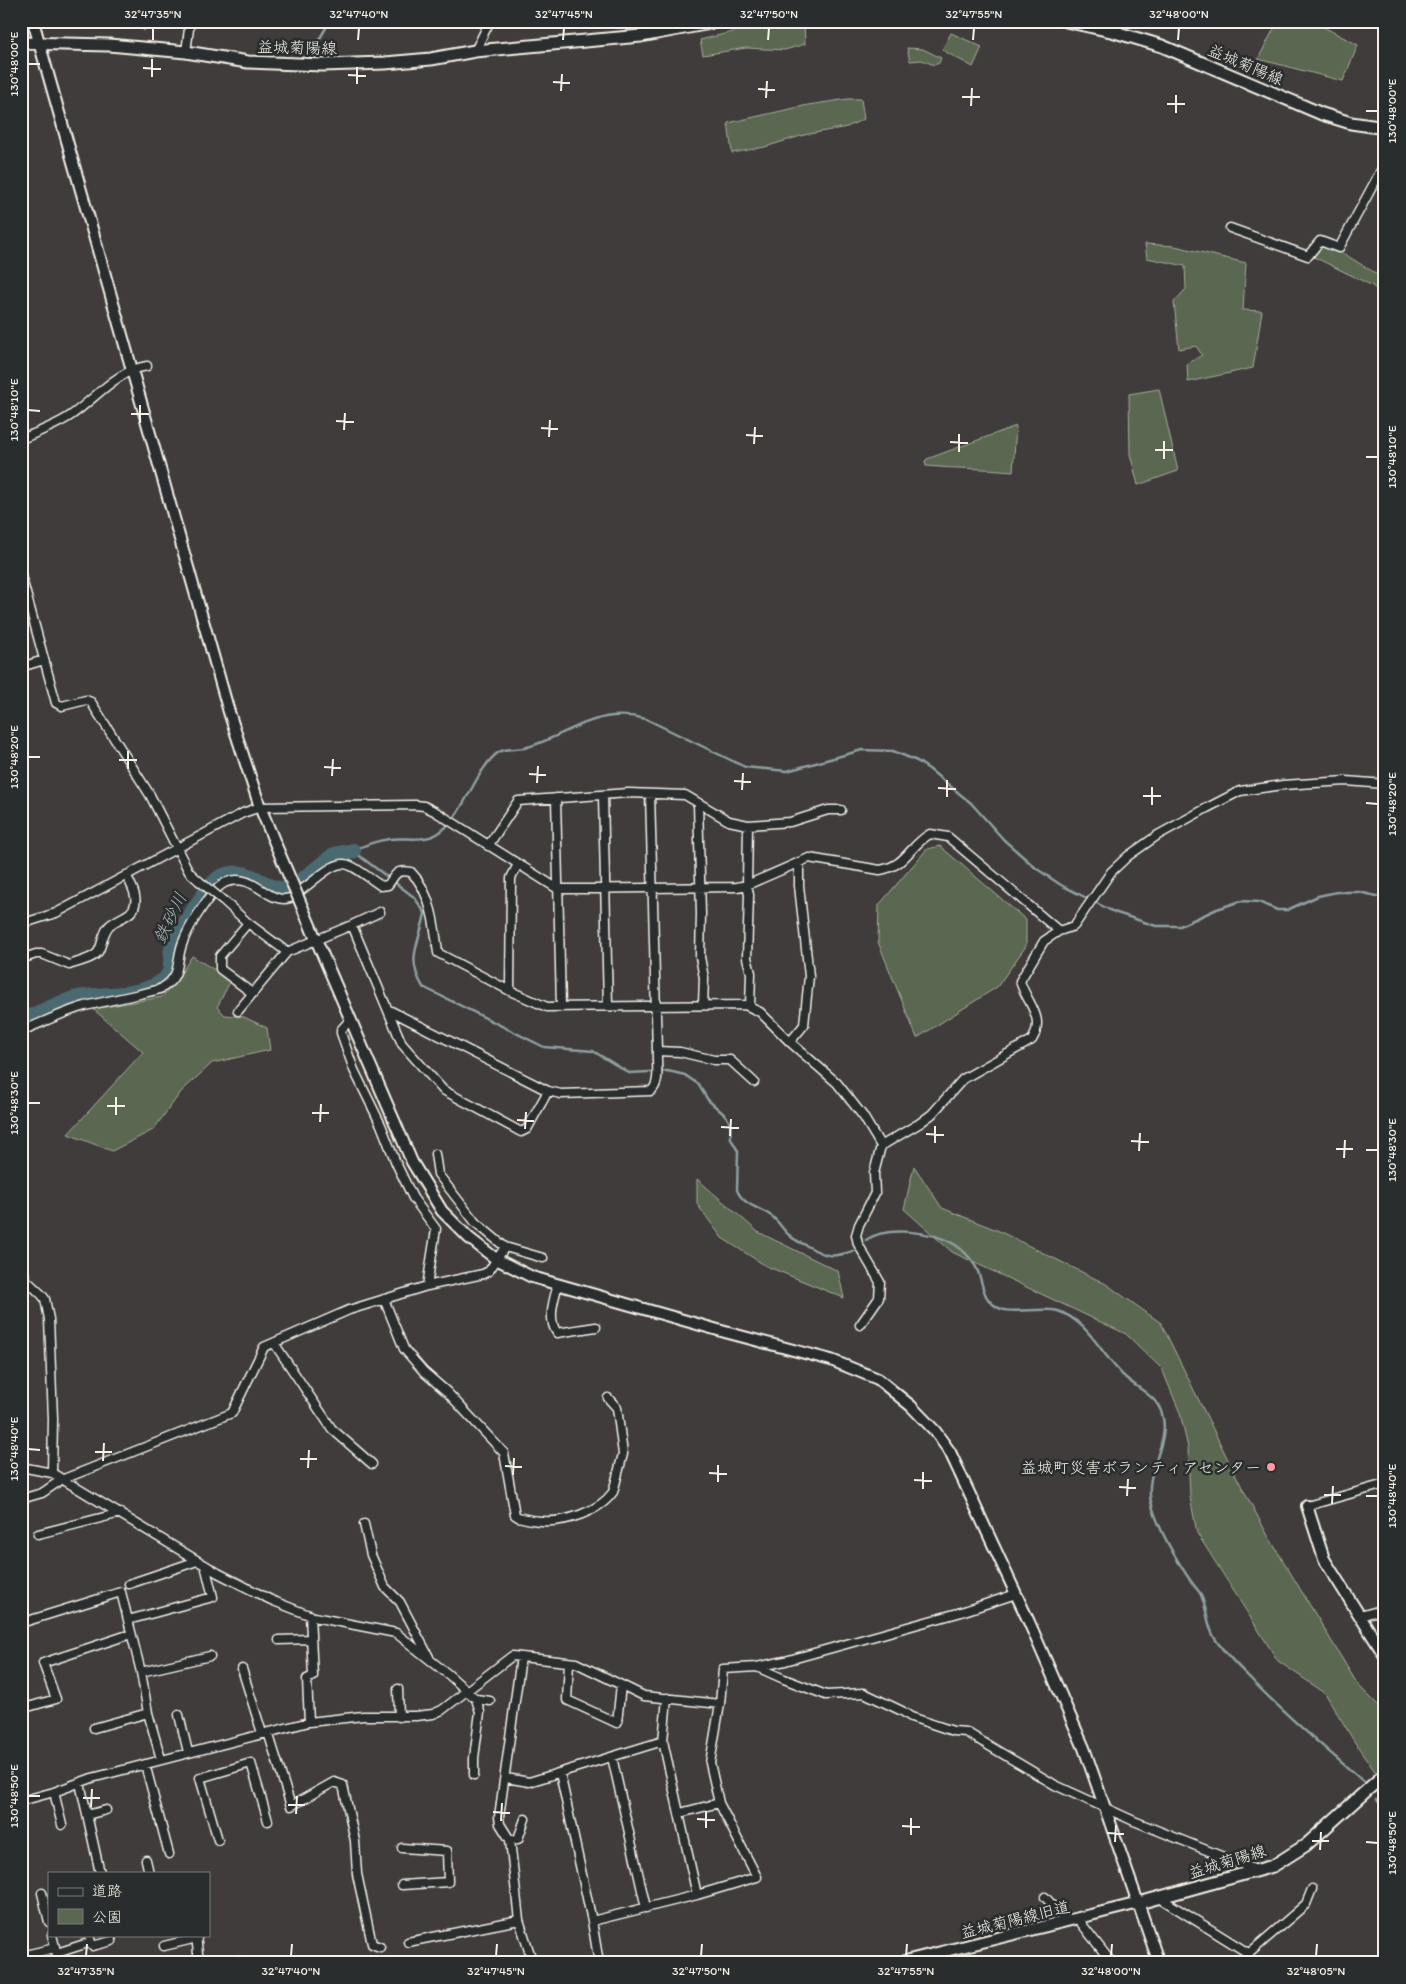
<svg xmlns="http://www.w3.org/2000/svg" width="1406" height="1984" font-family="Itim,'Klee One',sans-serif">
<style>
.green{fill:#5a6851;stroke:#a7ac9c}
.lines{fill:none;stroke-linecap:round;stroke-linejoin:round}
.stream{stroke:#8f9fa0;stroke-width:2.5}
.river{stroke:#4c6970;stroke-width:16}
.minor-casing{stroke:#f4f1e8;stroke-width:11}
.tertiary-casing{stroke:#f4f1e8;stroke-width:14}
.secondary-casing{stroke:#f4f1e8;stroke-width:15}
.minor{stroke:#2a2d2e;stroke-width:8}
.tertiary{stroke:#2a2d2e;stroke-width:10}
.secondary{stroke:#2a2d2e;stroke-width:11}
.minor-bridge-casing{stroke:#f4f1e8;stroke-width:11;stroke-linecap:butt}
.tertiary-bridge-casing{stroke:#f4f1e8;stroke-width:14;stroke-linecap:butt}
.minor-bridge{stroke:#2a2d2e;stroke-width:8}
.tertiary-bridge{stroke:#2a2d2e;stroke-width:10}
.ticks{fill:none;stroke:#f4f1e8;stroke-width:2}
.poi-dot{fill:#ff9aa2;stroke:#2a2d2e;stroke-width:2}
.labels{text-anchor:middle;stroke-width:5;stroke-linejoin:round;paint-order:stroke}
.street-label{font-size:16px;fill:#f4f1e8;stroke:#2a2d2e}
.poi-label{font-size:16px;fill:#f4f1e8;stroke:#2a2d2e;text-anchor:end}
.water-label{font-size:18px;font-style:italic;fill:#a8b4b2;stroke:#2a2d2e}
.neatline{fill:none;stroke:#f4f1e8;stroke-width:2}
.ticks-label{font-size:12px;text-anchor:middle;fill:#f4f1e8}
</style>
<rect width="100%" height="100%" fill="#403c3c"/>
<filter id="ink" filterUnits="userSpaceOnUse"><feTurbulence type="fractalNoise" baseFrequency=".02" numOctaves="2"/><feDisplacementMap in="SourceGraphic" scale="10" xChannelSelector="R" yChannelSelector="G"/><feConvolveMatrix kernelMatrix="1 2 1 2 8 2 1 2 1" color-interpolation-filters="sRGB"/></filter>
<g filter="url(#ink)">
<!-- green -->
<path class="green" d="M777,21H804L805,44L785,50L746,48L703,55L700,40Z
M1278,21H1312L1358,45L1343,81L1258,59Z
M951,33L982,47L973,67L942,50Z
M907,48L923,49L941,58L939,63L934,65L922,60L910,61Z
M848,99H861L864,119L847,127L804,135L765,147L732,153L728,123L808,105Z
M1145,244L1175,246L1246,263L1243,310L1262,311L1253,368L1188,382L1187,364L1202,355L1196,346L1179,349L1174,302L1186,289L1185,266L1147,258Z
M1323,244L1341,252L1385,279V296L1371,285L1314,257Z
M1159,389L1178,471L1138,485L1130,454L1129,394Z
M1016,426L1013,471C984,468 956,469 926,466L925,461L927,459Z
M940,846L1026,920V946L997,987L917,1038L878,942L879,905L927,849Z
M192,956L231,980L217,1007L225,1015L244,1017L267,1028L270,1050L212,1063L181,1092L153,1130L112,1151L68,1134L143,1052L93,1009L162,997L175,983Z
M914,1166L942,1208L999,1231L1106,1284L1161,1323L1235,1474L1267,1534L1358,1685L1385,1712V1786L1354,1741L1325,1693L1278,1661L1197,1533L1190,1497L1188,1448L1180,1413L1162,1369L1126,1334L952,1252L904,1209Z
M697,1179L758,1232L838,1271L844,1298L766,1266L722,1238L697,1204Z"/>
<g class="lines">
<!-- stream -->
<path class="stream" d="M144,21V30
M316,45L330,21
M866,1240C886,1226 932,1231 954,1244C962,1249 969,1256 974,1264C985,1279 978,1299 1001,1309C1011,1314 1044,1307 1058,1311C1089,1321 1103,1358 1126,1378C1136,1387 1151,1394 1158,1405C1177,1437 1143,1468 1151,1502C1158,1529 1174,1556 1190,1580C1193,1584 1197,1589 1200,1593C1207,1607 1207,1625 1214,1637C1223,1652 1237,1665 1250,1678C1285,1715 1325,1748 1364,1782
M853,1251C832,1258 827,1257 809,1247C802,1243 795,1241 789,1235C782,1229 778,1220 770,1215C758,1207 743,1205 737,1190L738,1151L731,1139L730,1123L726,1116L708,1100L698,1084L685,1075L668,1071L629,1073L593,1051L544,1047L423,987C405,957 420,943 425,913L414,897L353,851C364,845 376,841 389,839C404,837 423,842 437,834C462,820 473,775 495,755C503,747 513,750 524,748C554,741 581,719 613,716C624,715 635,716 646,719L745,767L787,771L862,750L893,751L917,761L929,769L971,803L1004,840L1037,869L1061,885L1114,912L1156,926H1180L1217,909L1241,901L1259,902L1277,910H1287L1318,896L1337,892H1359L1385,898
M1376,1799L1385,1808"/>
<!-- river -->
<path class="river" d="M21,1021C37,1014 62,1001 78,998C106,993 139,998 163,981C175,972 169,961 172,949C176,936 210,881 221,877C254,863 265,896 292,888L334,855L353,851"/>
<defs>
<path id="minor" d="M1115,32L1121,21
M475,51L490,21
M186,52L190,21
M1230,228L1308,256L1320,241L1339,248L1385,163
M21,439C38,432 55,426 70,416C95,399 116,371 147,366
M21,575L56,703L62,706L86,700L91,702L150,795L189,872L199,881
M21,667L44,660
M603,795L608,1006
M556,798L561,1007
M698,803L701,914L700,957L704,978L703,1005
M748,825L747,885L749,895L747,958L751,973L750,1007
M488,846L518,801L628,793L685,795L729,821L748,825L790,822L828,810H841
M225,902L248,923L287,952L352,925L380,912
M248,923L220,956V969L252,993
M21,924L56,913L243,813L260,807L415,805L424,806L436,812L558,889L737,887L747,885L809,858L880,870C906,866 909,846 930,834L948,837L1059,931
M352,925L402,1044L443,1090L521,1132L527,1129L548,1091
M21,959L36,954H42L69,965C77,962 93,959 98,952C103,944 102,934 109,926C113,922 120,919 125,916C143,907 134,889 126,875
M510,991L511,878L518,864
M389,1010L548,1091L561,1094L651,1091C661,1083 656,1064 657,1051L650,794
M238,1011L287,952
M350,1020L341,1030V1033L354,1070L381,1125L396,1163L413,1198L436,1229L427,1286
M21,1031C42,1023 63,1012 85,1006C103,1002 121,998 140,994C147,992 156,991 162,988C183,975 175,961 183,942C188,928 213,886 227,882C254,872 268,905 290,898C296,896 302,889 308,885C346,854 343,860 381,886L388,885C396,874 396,869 411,872C431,892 435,926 438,953L510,991L547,1007L745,1005L760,1012L790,1042L837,1083L863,1116L881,1146
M790,1042L804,1025L809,976L799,886V864
M657,1051L680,1052L714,1060H730L754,1082
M435,1154L438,1174L475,1222L505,1247L543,1258
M21,1262L26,1280L42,1295L45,1299L49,1319L53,1419L52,1473
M558,1284C554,1299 547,1319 557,1333L596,1327
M384,1299L404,1349L424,1372L447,1392L504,1453L515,1515L518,1517C526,1519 534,1521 542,1521C565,1523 600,1511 613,1492L623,1454L617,1408L608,1398
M860,1325L879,1298L880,1282L858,1244L856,1235L859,1225L875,1193L874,1173L881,1146L920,1123L932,1114L963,1079L1032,1040C1046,1017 1027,1004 1020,981L1044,941L1059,931L1074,926L1111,872L1128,856L1158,835L1207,808L1240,791L1283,785L1346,781L1385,784
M274,1343L332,1429L372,1464
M21,1467L52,1473L218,1573L271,1600L314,1617L396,1633L449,1675L476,1699L480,1712L474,1758V1775
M21,1499L42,1493L61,1480L232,1413L264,1347L349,1310L427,1286L483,1274L489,1271L505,1247
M1307,1506L1385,1484
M364,1524L371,1555L385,1587L400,1602L429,1657
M38,1534L120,1513
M129,1584L197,1561
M1360,1616L1385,1609
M128,1620L213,1597L205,1565
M21,1623L121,1592L141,1672L148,1713L161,1759
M279,1640L311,1639
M569,1663L567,1700L617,1723L621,1685
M757,1667L785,1661L958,1613L1016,1594
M242,1669L262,1733
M141,1672L210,1656
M398,1689L399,1717
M476,1699L490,1701
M21,1709L56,1699L43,1663L131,1634
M179,1715L188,1752
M309,1722L307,1679L313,1676L310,1615
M94,1728L148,1713
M268,1732L291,1806L334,1782L343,1785L355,1841L357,1874L372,1944L380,1947
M663,1741L697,1895
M612,1757L646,1908
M145,1764L169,1854
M560,1773L592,1921L599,1963
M506,1778L529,1782L663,1741L667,1698
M80,1783L100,1873
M54,1792L62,1825
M21,1801L54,1792L92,1778L309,1722L363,1716H416L433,1714L442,1710L512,1656L576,1663L644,1696L720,1704
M680,1813L719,1803
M87,1815L106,1810
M525,1819L518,1839L510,1840L519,1920L530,1954
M218,1840L200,1778L251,1763L268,1821
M510,1840L500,1824L499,1817L521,1657
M402,1848L447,1851L448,1882L402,1885
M146,1860L149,1873
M42,1893L49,1922
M1045,1897L1067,1921
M1160,1898L1248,1953
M1078,1919L1112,1963
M592,1921L697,1895L757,1877L719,1803L710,1763L720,1704L723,1669L757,1667L784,1679L826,1695L864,1693L902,1711L911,1717L953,1731L966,1732L1055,1785L1134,1821L1256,1870
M52,1935L59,1963
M89,1935L92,1946L112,1941
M196,1935L199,1963
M408,1942L519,1920
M164,1946L197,1938
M57,1953L91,1942
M21,1956L55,1948
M229,1963L238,1961V1963
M1238,1963L1306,1904L1312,1889"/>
<path id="tertiary" d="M33,21L229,712L260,807L272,836
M312,930L412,1162L442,1211L469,1238L496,1259L532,1277L725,1332L831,1360L878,1379L911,1406L935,1431L950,1452L1029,1622L1084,1748L1159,1963
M1307,1506L1324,1559L1385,1656
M897,1963L1139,1903"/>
<path id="secondary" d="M1066,21L1115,32L1162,46L1322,114L1351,123L1385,128
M21,43L109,45L186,52L248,62L322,65L385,63L431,59L475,51L641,36L721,21
M1139,1903L1273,1866L1306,1845L1385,1774"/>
</defs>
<!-- minor casing -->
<use href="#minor" class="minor-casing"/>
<!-- tertiary casing -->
<use href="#tertiary" class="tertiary-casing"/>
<!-- secondary casing -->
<use href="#secondary" class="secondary-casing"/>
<!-- minor -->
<use href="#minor" class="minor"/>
<!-- tertiary -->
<use href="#tertiary" class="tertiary"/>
<!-- secondary -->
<use href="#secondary" class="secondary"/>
<defs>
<path id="minor-bridge" d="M199,881L225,902"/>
<path id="tertiary-bridge" d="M272,836L312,930"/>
</defs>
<!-- minor-bridge casing -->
<use href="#minor-bridge" class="minor-bridge-casing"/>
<!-- tertiary-bridge casing -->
<use href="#tertiary-bridge" class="tertiary-bridge-casing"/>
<!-- minor-bridge -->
<use href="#minor-bridge" class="minor-bridge"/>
<!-- tertiary-bridge -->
<use href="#tertiary-bridge" class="tertiary-bridge"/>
</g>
</g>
<!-- ticks -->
<path class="ticks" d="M153,40V28M358,40L359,28M563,40L564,28M768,40L769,28M973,40L974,28M1178,40L1179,28M28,64H40M143,68L161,69M348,75L366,76M152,77V59M553,82L570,83M357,84V67M758,89L775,90M561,91L562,74M962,97H980M766,98L767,81M1167,104H1185M971,106L972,88M1366,111H1378M1176,113V95M28,410L40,411M131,414H149M336,421L354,422M140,423V405M541,428L558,429M344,430L345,413M746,435L763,436M549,437L550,420M950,442L968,443M754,444L755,427M1155,450H1173M959,452V434M1366,457H1378M1164,459V441M28,757H40M119,760H137M324,767L341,768M128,769V751M529,774L546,775M332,776L333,759M734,781L751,782M537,783L538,766M938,788L956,789M742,790L743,773M1143,796H1161M947,797V780M1366,803L1378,804M1152,805V787M28,1103H40M107,1106H125M312,1113H329M116,1115V1097M517,1120L534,1121M320,1122L321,1104M721,1127L739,1128M525,1129L526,1112M926,1134L944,1135M730,1136L731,1119M1131,1141L1149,1142M935,1143V1126M1336,1149H1353M1366,1150H1378M1139,1151L1140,1133M1344,1158L1345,1140M28,1449L40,1450M95,1452H112M300,1459H317M103,1461L104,1443M505,1466L522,1467M308,1468L309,1450M709,1473L727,1474M513,1475L514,1458M914,1480L932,1481M718,1482V1465M1119,1487L1136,1488M923,1489V1472M1324,1495H1341M1127,1496L1128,1479M1366,1496H1378M1332,1504L1333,1486M28,1796H40M83,1798H100M288,1805H305M91,1807L92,1789M493,1812L510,1813M296,1814L297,1796M697,1819L715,1820M501,1821L502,1803M902,1826L920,1827M706,1828V1811M1107,1833L1124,1834M911,1835V1818M1312,1841H1329M1115,1842L1116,1825M1366,1842L1378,1843M1320,1850L1321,1832M86,1956L87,1944M291,1956L292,1944M496,1956L497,1944M701,1956L702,1944M906,1956L907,1944M1111,1956L1112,1944M1316,1956L1317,1944"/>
<!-- markers -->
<circle class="poi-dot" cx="1271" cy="1467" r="5"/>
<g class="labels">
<!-- street labels -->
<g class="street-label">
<text transform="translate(297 47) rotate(1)" y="6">益城菊陽線</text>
<text transform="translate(1246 64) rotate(23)" y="6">益城菊陽線</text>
<text transform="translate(1227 1861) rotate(-17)" y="6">益城菊陽線</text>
<text transform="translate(1015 1919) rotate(-14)" y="6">益城菊陽線旧道</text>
</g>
<!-- poi labels -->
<g class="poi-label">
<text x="1261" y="1473">益城町災害ボランティアセンター</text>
</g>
<!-- water labels -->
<g class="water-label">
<text transform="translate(170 918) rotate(-64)" y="6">鉄砂川</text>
</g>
</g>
<!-- margin -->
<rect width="1406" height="1984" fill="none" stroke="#2a2d2e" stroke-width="55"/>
<!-- legend -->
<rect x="48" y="1872" width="162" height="65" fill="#2a2d2e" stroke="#7b7b78"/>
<rect x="58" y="1888" width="25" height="8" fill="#2a2d2e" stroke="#7b7b78"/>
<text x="92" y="1896" font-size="15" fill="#f4f1e8">道路</text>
<rect x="58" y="1909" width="25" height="15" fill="#5a6851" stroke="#7b7b78"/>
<text x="92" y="1922" font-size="15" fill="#f4f1e8">公園</text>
<rect x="28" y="28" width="1350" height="1928" class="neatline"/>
<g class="ticks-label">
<text x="153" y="18">32°47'35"N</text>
<text x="359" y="18">32°47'40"N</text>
<text x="564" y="18">32°47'45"N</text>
<text x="769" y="18">32°47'50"N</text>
<text x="974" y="18">32°47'55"N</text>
<text x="1179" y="18">32°48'00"N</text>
<text transform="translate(14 64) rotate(-90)" y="4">130°48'00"E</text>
<text transform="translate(1392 111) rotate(-90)" y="4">130°48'00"E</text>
<text transform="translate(14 410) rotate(-90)" y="4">130°48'10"E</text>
<text transform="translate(1392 457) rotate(-90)" y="4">130°48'10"E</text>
<text transform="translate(14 757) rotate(-90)" y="4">130°48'20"E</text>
<text transform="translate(1392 804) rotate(-90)" y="4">130°48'20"E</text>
<text transform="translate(14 1103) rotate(-90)" y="4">130°48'30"E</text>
<text transform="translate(1392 1150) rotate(-90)" y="4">130°48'30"E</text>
<text transform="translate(14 1449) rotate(-90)" y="4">130°48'40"E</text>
<text transform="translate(1392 1496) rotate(-90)" y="4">130°48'40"E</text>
<text transform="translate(14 1796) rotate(-90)" y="4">130°48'50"E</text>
<text transform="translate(1392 1843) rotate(-90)" y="4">130°48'50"E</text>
<text x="86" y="1975">32°47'35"N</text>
<text x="291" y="1975">32°47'40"N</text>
<text x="496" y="1975">32°47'45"N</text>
<text x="701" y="1975">32°47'50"N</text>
<text x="906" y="1975">32°47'55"N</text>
<text x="1111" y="1975">32°48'00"N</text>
<text x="1316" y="1975">32°48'05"N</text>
</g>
</svg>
